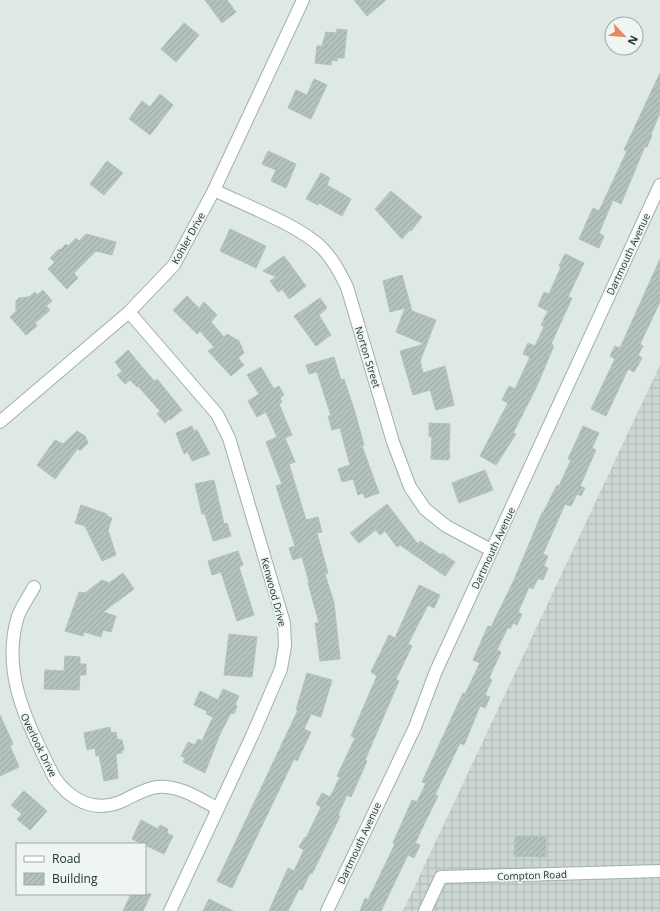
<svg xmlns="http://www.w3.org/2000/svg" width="660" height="911" font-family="'Open Sans',sans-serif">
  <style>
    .industrial { fill: url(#industrial-grid) }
    .building { fill: url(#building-hatch); stroke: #b1c1bb }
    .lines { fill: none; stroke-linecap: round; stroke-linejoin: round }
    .street-casing { stroke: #a2afab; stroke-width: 14 }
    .street { stroke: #fff; stroke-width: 12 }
    .labels { text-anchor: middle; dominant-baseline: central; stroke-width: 3.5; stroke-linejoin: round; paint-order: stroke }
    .street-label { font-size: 10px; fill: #213632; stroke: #eef5f2 }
  </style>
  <defs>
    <pattern id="industrial-grid" width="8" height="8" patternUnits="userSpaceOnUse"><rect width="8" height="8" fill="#ccd7d3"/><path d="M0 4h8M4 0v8" fill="none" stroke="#afb9b6"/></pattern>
    <pattern id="building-hatch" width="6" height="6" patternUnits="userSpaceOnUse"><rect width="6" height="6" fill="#b4c2bd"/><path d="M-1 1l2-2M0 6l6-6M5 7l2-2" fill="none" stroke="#9aa7a3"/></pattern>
  </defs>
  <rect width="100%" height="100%" fill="#dee8e4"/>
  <!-- industrial -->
  <path class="industrial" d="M660,365v546h-257z"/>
  <!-- building -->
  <g class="building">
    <path d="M205,0h22l9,12 -14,11z"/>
    <path d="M354,0h32l-19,16z"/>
    <path d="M184,23l15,12 -23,27 -15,-13z"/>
    <path d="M337,29l10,1 -3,28h-7v3l-5,-1 -1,5 -16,-2 2,-17h5l4,-14 10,1z"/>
    <path d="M660,73v40l-9,21 1,1 -5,12 -2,-1 -24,58 -8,-4 -14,33 5,3 -5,12 -20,-9 14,-31 6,3 28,-60 -3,-1z"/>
    <path d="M314,79l13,6 -16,34 -23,-11 8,-18 11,5z"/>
    <path d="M160,94l13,11 -23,30 -21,-16 13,-18 8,6z"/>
    <path d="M268,151l28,13 -10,24 -15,-7 5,-11 -14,-6z"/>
    <path d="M107,161l16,12 -19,22 -14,-11z"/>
    <path d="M321,173l9,5 -3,7 24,14 -9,17 -23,-13 -1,2 -12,-6z"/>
    <path d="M391,191l31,26 -11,14 -1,-1 -8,9 -27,-30z"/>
    <path d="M230,229l36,17 -10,22 -36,-17z"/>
    <path d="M86,234l30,8 -4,13 -16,-4 -22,22 4,5 -11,11 -19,-20 7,-7 -5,-4 9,-9 1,1 6,-6 2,2 8,-8 3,3z"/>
    <path d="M565,254l19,9 -16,34 4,1 -21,46 2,1v3l-17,40 -23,45 3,1 -20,31 -16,-9 28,-53 -6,-3 7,-14 6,3 15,-32 -7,-3 5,-11 7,3 9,-19 -3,-2 7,-14 -10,-5 6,-14 5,2 12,-27 -2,-1z"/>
    <path d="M284,256l22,30 -17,13 -7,-10 -4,3 -8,-11 6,-4 -13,-6z"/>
    <path d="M660,259v43l-20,42 3,2 -5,9 4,3 -8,14 -6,-3 -22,47 -15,-7 24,-50 -5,-3 5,-10 5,2z"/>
    <path d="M402,275l10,36 24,9 -16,41 3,12 22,-7 9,39 -18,5 -6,-20 -17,5 -13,-44 24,-7 -28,-12 9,-24 -15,4 -7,-31z"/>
    <path d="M43,290l9,11 -6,5 4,4 -15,13 2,3 -11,9 -16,-18 6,-6v-10l3,-3 10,-1 6,-5 2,3z"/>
    <path d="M187,296l12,12 5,-6 13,13 -6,7 13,15 3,-3 12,7 5,12 -6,5 6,7 -13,11 -23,-25 6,-4 -14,-16 -3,3 -24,-24z"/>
    <path d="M320,298l7,10 -8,7 12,20 -15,11 -22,-30z"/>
    <path d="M128,350l26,31 3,-2 25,31 -12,10 -1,-1 -4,4 -8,-9 3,-3 -22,-25 -1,1 -7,-7 -5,4 -8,-9 5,-4 -7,-9z"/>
    <path d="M334,357l7,23 3,-1 10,30 10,36 -2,1 17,47 -14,5 -2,-5 -5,2 -5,-16 -11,3 -4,-13 12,-4 -10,-37 -8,2 -4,-14h3l-14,-44 -8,2 -3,-9z"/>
    <path d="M261,367l13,22 5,-3 5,9 -4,3 2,4 -3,2 13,31 -7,3 10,24 -6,2 17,56 12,-3 4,15 -5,1 11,40 -3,1 9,29 6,56 -20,2 -5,-38h4l-11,-40 1,-1 -7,-25 -9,3 -4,-12 6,-2 -19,-60 6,-2 -16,-42 11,-5 -11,-25 -9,5 -9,-16 11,-7 -12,-19z"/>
    <path d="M429,423l21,1 -1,26 1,7 -2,3 -17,-1 1,-22 -3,-1z"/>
    <path d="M192,426l2,5 3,-1 13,24 -18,7 -4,-9 -4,2 -8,-21z"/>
    <path d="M583,426l16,7 -7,15 4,2 -16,36 5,2 -4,8 -4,-2 -6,12 -6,-2 -22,50 5,2 -4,10 4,2 -5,12 -5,-2 -5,11 -4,-2 -11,25 4,2 -5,11 -4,-2 -3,6 -2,-2 -11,23 4,2 -12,26 3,2 -7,15 5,2 -5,11 -5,-2 -16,39 -4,-2 -25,52 3,1 -23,47 5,2 -6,13 -6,-3 -3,6 -24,50h-21l5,-13 3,2 27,-56 -2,-1 19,-43 5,2 9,-19 -4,-1 41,-89 2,1 15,-31 -7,-3 15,-34 3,1 23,-47 28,-67h1l14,-28 2,1 12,-26 -3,-1z"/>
    <path d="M77,431l8,5 3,7 -8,8 -2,-3 -23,31 -18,-14 18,-25 8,4z"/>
    <path d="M485,470l8,20 -34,13 -7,-20z"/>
    <path d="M214,480l10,44 3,-1 4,13 -18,5 -8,-27h-3l-7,-30z"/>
    <path d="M387,504l31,40 2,-3 21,14 1,-2 13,9 -10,14 -45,-31 -3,2 -12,-16 -5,4 -4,-5 -17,13 -9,-10z"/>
    <path d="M81,505l26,9v2l5,2 -4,12 8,25 -14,6 -17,-35 -10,-3z"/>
    <path d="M238,551l5,14 -4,2 15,48 -17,6 -16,-49 -9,3 -4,-14z"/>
    <path d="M123,573l11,16 -31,23 13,4 -5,16 -8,-2 -2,7 -17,-5 -1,4 -18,-5 14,-39 6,1 17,-13 7,3z"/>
    <path d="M419,585l21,10 -6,13 -6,-3 -20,39 4,2 -16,33 3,2 -34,79 2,1 -16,36 -4,-2 -9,20 2,1 -28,58 -2,-1 -8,17 -3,-1 -11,22h-19l19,-43 6,3 10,-21 -5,-3 6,-10 1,1 15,-31 -5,-3 6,-11 8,4 10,-20 -3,-1 18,-38 -4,-2 26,-60 -6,-4 18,-37 6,3z"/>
    <path d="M229,634l28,3 -5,40 -28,-2z"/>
    <path d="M65,656l15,1v7h6v11h-6l-1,15 -35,-1 1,-19 19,1z"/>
    <path d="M307,673l25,7 -11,37 -10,-3 -7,15 7,3 -14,29 -3,-2 -62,129 -15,-7 81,-171h-2z"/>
    <path d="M223,689l16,7 -4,9 2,1 -3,8 -3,-1 -12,23 -14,37 -22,-11 2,-4 -4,-2 7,-14 7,3 3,-6 4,2 11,-24 -7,-3 1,-3 -13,-6 6,-14 18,9z"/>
    <path d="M0,715l13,29 -3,2 9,21 -19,9z"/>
    <path d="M110,727l1,6 5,-1 1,7 5,1 2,10 -3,1 1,2 -6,1 2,24 -14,3 -5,-26 -3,1 -1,-8 -8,2 -3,-17z"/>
    <path d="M24,791l23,20 -17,19 -13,-11 5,-5 -11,-9z"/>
    <path d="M141,820l17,9 2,-4 8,4 -1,4 6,3 -9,18 -32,-15z"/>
    <path d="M515,836l31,1v20l-32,-1z"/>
    <path d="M131,894h20l-8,17h-20z"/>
    <path d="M209,899l24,12h-30z"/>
  </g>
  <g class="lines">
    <defs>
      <g id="street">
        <path d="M214,190c30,15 85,35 108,58 11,11 18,25 25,39l46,155 17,45 15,22 21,17 45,24"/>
        <path d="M129,312l88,102 12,24 55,185 1,23 -4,23 -29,67 -82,175"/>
        <path d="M0,422l129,-110 45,-47 40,-75 89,-190"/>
        <path d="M34,587c-5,9 -12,19 -16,29 -18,59 11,109 36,161 15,22 39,36 66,25 12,-5 23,-13 37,-15 22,-2 41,11 60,21"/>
        <path d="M327,911l88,-184 21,-56 224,-486"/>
        <path d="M425,911l16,-34 219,-6"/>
      </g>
    </defs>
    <!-- street casing -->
    <use href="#street" class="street-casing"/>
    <!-- street -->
    <use href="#street" class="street"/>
  </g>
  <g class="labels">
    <!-- street labels -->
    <g class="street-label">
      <text transform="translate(188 238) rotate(-61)">Kohler Drive</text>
      <text transform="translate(628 254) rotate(-65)">Dartmouth Avenue</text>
      <text transform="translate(368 357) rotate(73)">Norton Street</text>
      <text transform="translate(493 548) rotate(-65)">Dartmouth Avenue</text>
      <text transform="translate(274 592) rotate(75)">Kenwood Drive</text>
      <text transform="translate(39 745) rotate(64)">Overlook Drive</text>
      <text transform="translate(359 843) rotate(-65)">Dartmouth Avenue</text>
      <text transform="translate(532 875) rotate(-2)">Compton Road</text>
    </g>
  </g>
  <!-- legend -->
  <rect x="16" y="843" width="130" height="52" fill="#eef5f2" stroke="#9ca9a5"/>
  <rect x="24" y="856" width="20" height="6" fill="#ffffff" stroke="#9ca9a5"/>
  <text x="52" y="863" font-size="12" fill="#213632">Road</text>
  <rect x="24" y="873" width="20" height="12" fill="url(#building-hatch)" stroke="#9ca9a5"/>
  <text x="52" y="883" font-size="12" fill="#213632">Building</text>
  <!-- north arrow -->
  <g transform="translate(624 36) rotate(116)"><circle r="19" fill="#eef5f2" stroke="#9ca9a5"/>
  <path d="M0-3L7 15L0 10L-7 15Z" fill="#e38b61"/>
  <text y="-6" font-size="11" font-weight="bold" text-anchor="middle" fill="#213632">N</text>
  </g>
</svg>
